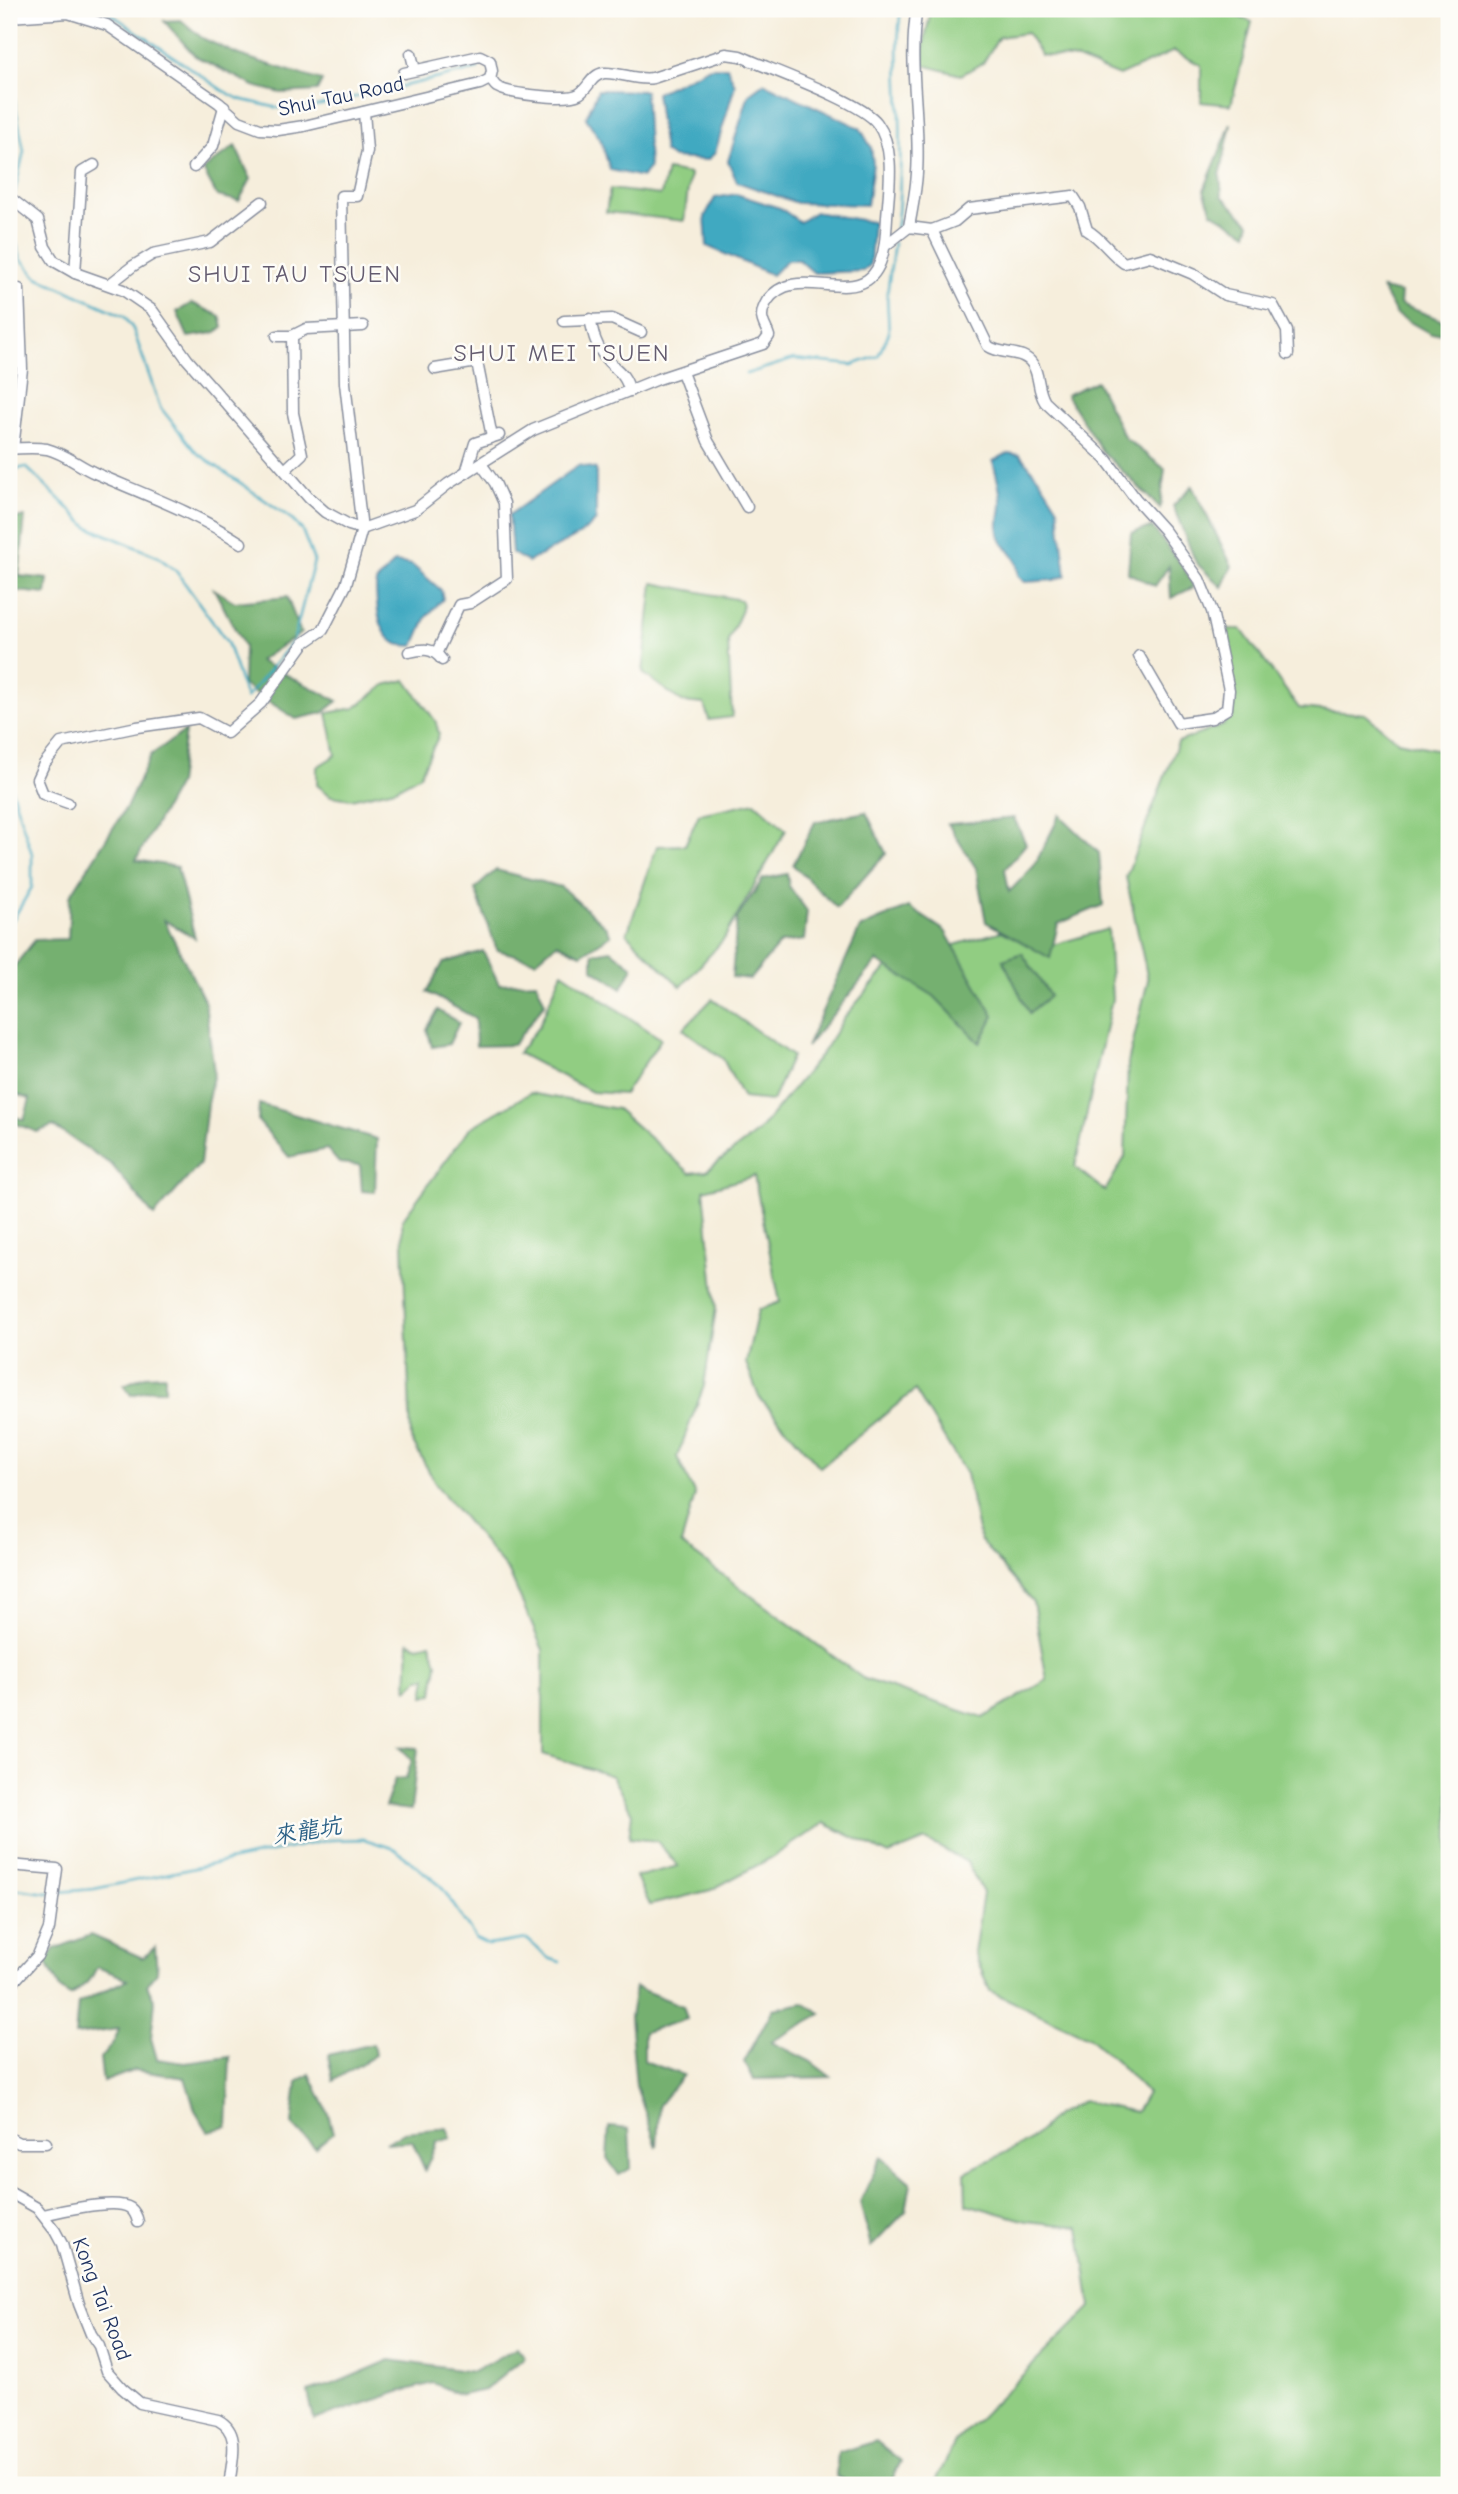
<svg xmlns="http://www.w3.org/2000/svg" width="1458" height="2494" font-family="'Comic Neue','LXGW WenKai TC',sans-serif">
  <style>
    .green { fill: #91cd82; stroke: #567e70; stroke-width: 2; fill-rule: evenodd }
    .forest { fill: #74b070; stroke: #487067; stroke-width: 2 }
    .water { fill: #41a9c1; stroke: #2e6c90; stroke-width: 2 }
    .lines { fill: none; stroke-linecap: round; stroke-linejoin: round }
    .stream { stroke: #41a9c1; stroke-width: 2.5 }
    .minor-casing { stroke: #888e9d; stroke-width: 13 }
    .minor { stroke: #fff; stroke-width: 10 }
    .labels { text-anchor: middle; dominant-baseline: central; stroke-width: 5; stroke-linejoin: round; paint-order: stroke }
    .street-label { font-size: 21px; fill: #1b2f5e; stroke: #fdfcf7 }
    .water-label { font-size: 23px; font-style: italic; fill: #2a6086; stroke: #fdfcf7 }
    .quarter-label { font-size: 24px; letter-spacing: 2px; fill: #645c70; stroke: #fdfcf7 }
  </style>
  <rect width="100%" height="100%" fill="#fdfcf7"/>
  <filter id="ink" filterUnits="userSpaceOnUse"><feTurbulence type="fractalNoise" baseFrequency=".0143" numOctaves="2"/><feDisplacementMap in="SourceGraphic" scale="14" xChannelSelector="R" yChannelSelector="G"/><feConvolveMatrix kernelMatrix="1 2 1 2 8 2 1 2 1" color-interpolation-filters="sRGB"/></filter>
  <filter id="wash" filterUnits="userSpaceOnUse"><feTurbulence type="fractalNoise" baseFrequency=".00686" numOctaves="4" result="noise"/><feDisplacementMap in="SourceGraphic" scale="28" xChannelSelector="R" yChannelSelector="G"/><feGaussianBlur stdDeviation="1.57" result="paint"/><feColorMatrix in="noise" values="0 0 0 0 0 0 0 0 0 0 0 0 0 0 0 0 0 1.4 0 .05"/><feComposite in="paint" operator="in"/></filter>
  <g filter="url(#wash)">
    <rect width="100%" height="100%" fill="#f6eedc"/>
    <!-- green -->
    <g class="green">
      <path d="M931,9h289l32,13 -21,83 -30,-3v-37l-27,-14 -55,25 -42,-17 -36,-4 -14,-22 -28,4 -16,26 -22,12 -38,-10 1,-21z"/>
      <path d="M667,170l23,4 -6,47 -78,-9 4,-23 51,6z"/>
      <path d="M653,583l88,17 1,10 -14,31 4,76 -23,3 -5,-16 -22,-2 -39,-29z"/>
      <path d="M1221,629h20l58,79 66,6 33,27 51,11v402l-5,20 5,5v1306h-515l21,-43 136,-135 -12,-80 -52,-6 -61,-17 -1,-32 64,-31 28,-27 26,-13 53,11 11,-19 -31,-32 -28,-24 -98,-46 -16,-38 9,-60 -16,-31 -41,-22 -37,15 -65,-32 -53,35 -60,32 -61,15 -14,-28 42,-11 -21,-25 -28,-3 3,-25 -20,-37 -69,-22v-104l-34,-78 -72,-86 -26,-47 -9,-219 68,-92 60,-35 87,16 73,64 16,-2 52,-39 62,-76 27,-42 43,-50 112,-33 40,17 66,-19 4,70 -37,168 30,24 20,-34 3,-94 20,-83 -22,-103 52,-135 46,-17 10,-38zM754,1176l26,126 -22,8 -12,53 13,34 61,70 95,-77 51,84 14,66 53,62 14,78 -64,38 -119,-39 -183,-135 14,-49 -18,-38 27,-71 12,-78 -12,-118z"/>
      <path d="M406,680l30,42 3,13 -19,40 -25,14 -44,10 -20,-3 -14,-11v-18l19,-12 -9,-42 28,-5 30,-23z"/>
      <path d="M755,802l31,28 -62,109 -43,48 -54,-53 30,-88 28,-1 14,-31z"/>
      <path d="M562,972l99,67 -37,55 -32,-2 -74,-39 21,-27z"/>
      <path d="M712,999l80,57 -20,45 -29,-3 -20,-39 -40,-30z"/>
      <path d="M409,1642l9,4 13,-3 6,20 -4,31 -9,2 3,-19 -7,1 -13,12z"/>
    </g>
    <!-- forest -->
    <g class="forest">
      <path d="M181,20l21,18 37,17 83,26 -5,10 -36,2 -27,-7 -59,-30 -31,-35z"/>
      <path d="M1231,124l-11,52 2,20 28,27 -3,10 -35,-21 -8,-22z"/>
      <path d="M235,146l16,33 -12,22 -22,-5 -14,-26z"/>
      <path d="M1382,289l19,4 -1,11 49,19v9l-18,2 -35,-20z"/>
      <path d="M192,303l28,13 3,11 -9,6 -26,4 -11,-25z"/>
      <path d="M1096,381l29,57 40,31 -5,39 -58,-57 -36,-56z"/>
      <path d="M1192,486l40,80 -10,21 -26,-24 -23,-57z"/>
      <path d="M25,517l-6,59 29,3 -2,15 -37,-4v-72z"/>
      <path d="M1152,527l32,41 10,19 -23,11 -2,-32 -14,20 -27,-13 3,-40z"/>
      <path d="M214,589l21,13 52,-5 14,36 -42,28 79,40 -15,12 -27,6 -53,-34 1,-39z"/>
      <path d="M185,731l-7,53 -42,76 41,7 18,71 -31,-18 41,82 9,70 -7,32 -7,60 -46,52 -42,-51 -59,-39 -16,6 -28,-11v-6l15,5 6,-21 -21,-7v-119l26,-33 33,-1 2,-43 57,-90 24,-51z"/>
      <path d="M866,812l20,41 -49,55 -44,-43 22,-43z"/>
      <path d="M1060,815l39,38 4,52 -45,19 -8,34 -64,-36 -10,-54 -28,-44 66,-6 12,26 -21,25 4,23 25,-26z"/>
      <path d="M496,870l65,17 44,39 6,9 -30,19 -24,-11 -21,18 -39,-11 -22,-61z"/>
      <path d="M787,874l2,12 18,25 -3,29 -24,3 -30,36 -18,-2 5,-59 26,-39z"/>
      <path d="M909,907l36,24 49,85 -14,27 -46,-47 -57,-35 -71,86 54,-119z"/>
      <path d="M611,950l22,17 -11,21 -29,-19v-16z"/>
      <path d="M483,951l16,33 37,-2 9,21 -32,42 -37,1 -1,-28 -48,-26 16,-29z"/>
      <path d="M1022,953l28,43 -21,17 -26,-53z"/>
      <path d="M438,1010l21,13 -10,21 -17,3 -5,-18z"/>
      <path d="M259,1104l118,35 -2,53 -13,-1 -2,-26 -21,-2 -12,-14 -38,8 -31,-36z"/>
      <path d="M165,1375v15h-14l-20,5 -7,-10 21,-9z"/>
      <path d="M400,1747l18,1 -7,62 -26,-3 10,-28 11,-1 6,-18z"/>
      <path d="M91,1935l52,23 12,-11 2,25 -10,13 8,16 -4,37 6,21 28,4 45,-6 -3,70 -19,4 -13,-21 -10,-32 -50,-8 -32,12 -3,-23 15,-19 4,-11 -44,6 3,-31 50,-25 -31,-12 -7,13 -20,16 -10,-7 -14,-28 8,-12z"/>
      <path d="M635,1987l48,19 4,13 -43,13v29l39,14 -24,30 -2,42 -21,-61 -6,-69z"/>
      <path d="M804,2003l17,11 -50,28 39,19 21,16 -77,2 -10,-17 29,-53z"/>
      <path d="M373,2044l2,11 -42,26 -5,-26z"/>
      <path d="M310,2074l18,39 5,20 -18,15 -23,-24 5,-42z"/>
      <path d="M609,2127l20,2 2,39 -12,7 -12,-17z"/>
      <path d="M447,2128l4,10 -14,4 -12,28 -13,-29 -26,2 18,-11z"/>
      <path d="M881,2157l30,26 -5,28 -35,36 -11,-45z"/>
      <path d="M517,2347l8,10 -40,33 -24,5 -28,-12 -34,9 -85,28 -6,-28 28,-9 54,-23 83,12z"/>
      <path d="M876,2441l25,20 -9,19c-23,8 -34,7 -56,-4l2,-23z"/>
    </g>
    <!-- water -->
    <g class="water">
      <path d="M710,67h17l8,18 -20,68 -8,7 -34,-2 -9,-6 -8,-59z"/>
      <path d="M764,83l96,45 11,19 2,17 -6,41 -70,-2 -60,-21 -9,-21 21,-67z"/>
      <path d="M598,90l47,1 4,77 -7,9 -32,-7 -9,-29 -15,-23z"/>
      <path d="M736,194l44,14 20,14 15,-10 58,10 -3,43 -7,6 -49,2 -15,-13h-12l-15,15 -65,-29 -2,-30 10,-18z"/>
      <path d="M1008,453l12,2 19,23 19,30 8,67 -12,5 -29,2 -7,-6c0,-29 -16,-23 -19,-43 -2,-11 3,-22 2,-33 -1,-13 -5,-26 -8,-39z"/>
      <path d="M579,465l17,4v52l-17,14 -51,27 -16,-9 -3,-38z"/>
      <path d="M395,562l17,3 29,25 2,9 -16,17 -13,30c-4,-1 -12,0 -17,-2 -20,-10 -21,-43 -21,-62z"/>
    </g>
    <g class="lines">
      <!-- stream -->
      <g class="stream">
        <path d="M104,9l118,81 17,9 39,9 34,-1 166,-38"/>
        <path d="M9,73l15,78 -10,44"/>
        <path d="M9,100l5,8"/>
        <path d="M9,212l3,-10"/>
        <path d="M9,222l12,37 16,18 87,39 9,13 27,78 36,45 93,65 13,13 12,31 -21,81 -47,56"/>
        <path d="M896,233c5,-40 5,-80 4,-120 -1,-35 -4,-70 1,-104"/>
        <path d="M746,374l48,-15 58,6 26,-9 11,-23 -2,-38 7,-52"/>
        <path d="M9,471l17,-4 62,60 69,29 19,15 51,71 19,56"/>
        <path d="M9,782l23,72v33l-23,39"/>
        <path d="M9,1888l38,5 47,-4 235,-49 35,-1 31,10 46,37 35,53 12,6 39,-6 21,19 12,4"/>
      </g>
    </g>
  </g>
  <g filter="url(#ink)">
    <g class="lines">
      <defs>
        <g id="minor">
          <path d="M9,17l59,-4 39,12 112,78 20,18 21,8 18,1 26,-4 176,-42 10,-5"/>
          <path d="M411,54l4,16"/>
          <path d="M404,73l76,-17 10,5 2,10 -2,8"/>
          <path d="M194,167l19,-21 11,-39"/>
          <path d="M9,197l29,23 7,27 9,14 21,12 48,17 29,20 35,49 122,139 16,14 24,13 13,4 53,-19 33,-26 85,-54 125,-51 105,-35 6,-8c-2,-7 -7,-13 -7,-20 0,-5 2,-10 5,-15 25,-35 72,-3 100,-21 18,-12 19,-43 20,-63 2,-29 9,-68 -10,-94 -15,-21 -108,-54 -137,-67l-14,-2 -73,24c-17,3 -33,-6 -49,-5 -13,2 -15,15 -25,21 -12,7 -70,0 -82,-7 -3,-2 -4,-5 -7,-8"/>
          <path d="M909,227c3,-18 7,-36 8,-54 4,-54 -10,-111 0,-164"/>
          <path d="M932,230l56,116c14,10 36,3 45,19 7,11 4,25 12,37l61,57 29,39 29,32 35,49 13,32 17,79 -2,19 -15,9 -34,5 -39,-67"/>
          <path d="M886,245l23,-18 23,3 23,-9 14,-12 104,-13 7,11 7,23c15,9 23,23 37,33l26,-7 43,18 32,21 48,10 14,26 1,23"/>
          <path d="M75,273l7,-101 12,-7"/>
          <path d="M110,284l23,-18 20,-12 57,-12 52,-40"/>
          <path d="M590,319c3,13 5,25 14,37 12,16 19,13 26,35"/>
          <path d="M564,321l48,-2 29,13"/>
          <path d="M277,336h15l14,-7 57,-3"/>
          <path d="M435,369l42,-7 15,75"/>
          <path d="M682,372l26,69 39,66"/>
          <path d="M9,449c12,-1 26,-2 38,0 17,4 32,17 48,24 53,23 97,38 146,70"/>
          <path d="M13,449l9,-80 -3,-80"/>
          <path d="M285,470l17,-16 -9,-41 -1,-77"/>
          <path d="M466,473l9,-30 24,-8"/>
          <path d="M409,652c14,-3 24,-5 33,8"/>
          <path d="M437,652l22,-47 11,-2 37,-24 -3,-76 -9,-20 -14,-19"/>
          <path d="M68,803l-25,-9 -6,-15 7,-15 17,-21 76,-16 62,-9 28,15 34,-30 43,-60 19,-13 23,-45 16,-56 -17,-146 -4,-187h16l10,-45 -3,-39"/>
          <path d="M9,1865l48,4 -8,60 -11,26 -29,32"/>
          <path d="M9,2138l10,5h27"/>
          <path d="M9,2192l28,16 18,23 7,13 17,60 12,30 8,12 8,25 15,17 18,15 78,17c23,12 14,38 12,60l2,5"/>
          <path d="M43,2215c17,-4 73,-17 87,-7 4,3 7,9 8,14"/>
        </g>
      </defs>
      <!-- minor casing -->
      <use href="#minor" class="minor-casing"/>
      <!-- minor -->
      <use href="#minor" class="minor"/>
    </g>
  </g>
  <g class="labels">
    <!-- street labels -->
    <g class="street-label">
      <text transform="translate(341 96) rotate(-12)">Shui Tau Road</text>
      <text transform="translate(102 2299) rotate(69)">Kong Tai Road</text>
    </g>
    <!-- water labels -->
    <g class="water-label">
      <text transform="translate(307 1831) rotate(-9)">來龍坑</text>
    </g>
    <!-- quarter labels -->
    <g class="quarter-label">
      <text x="295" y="274">SHUI TAU TSUEN</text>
      <text x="562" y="353">SHUI MEI TSUEN</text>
    </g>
  </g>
  <!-- margin -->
  <rect width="1458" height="2494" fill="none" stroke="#fdfcf7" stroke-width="35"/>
</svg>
